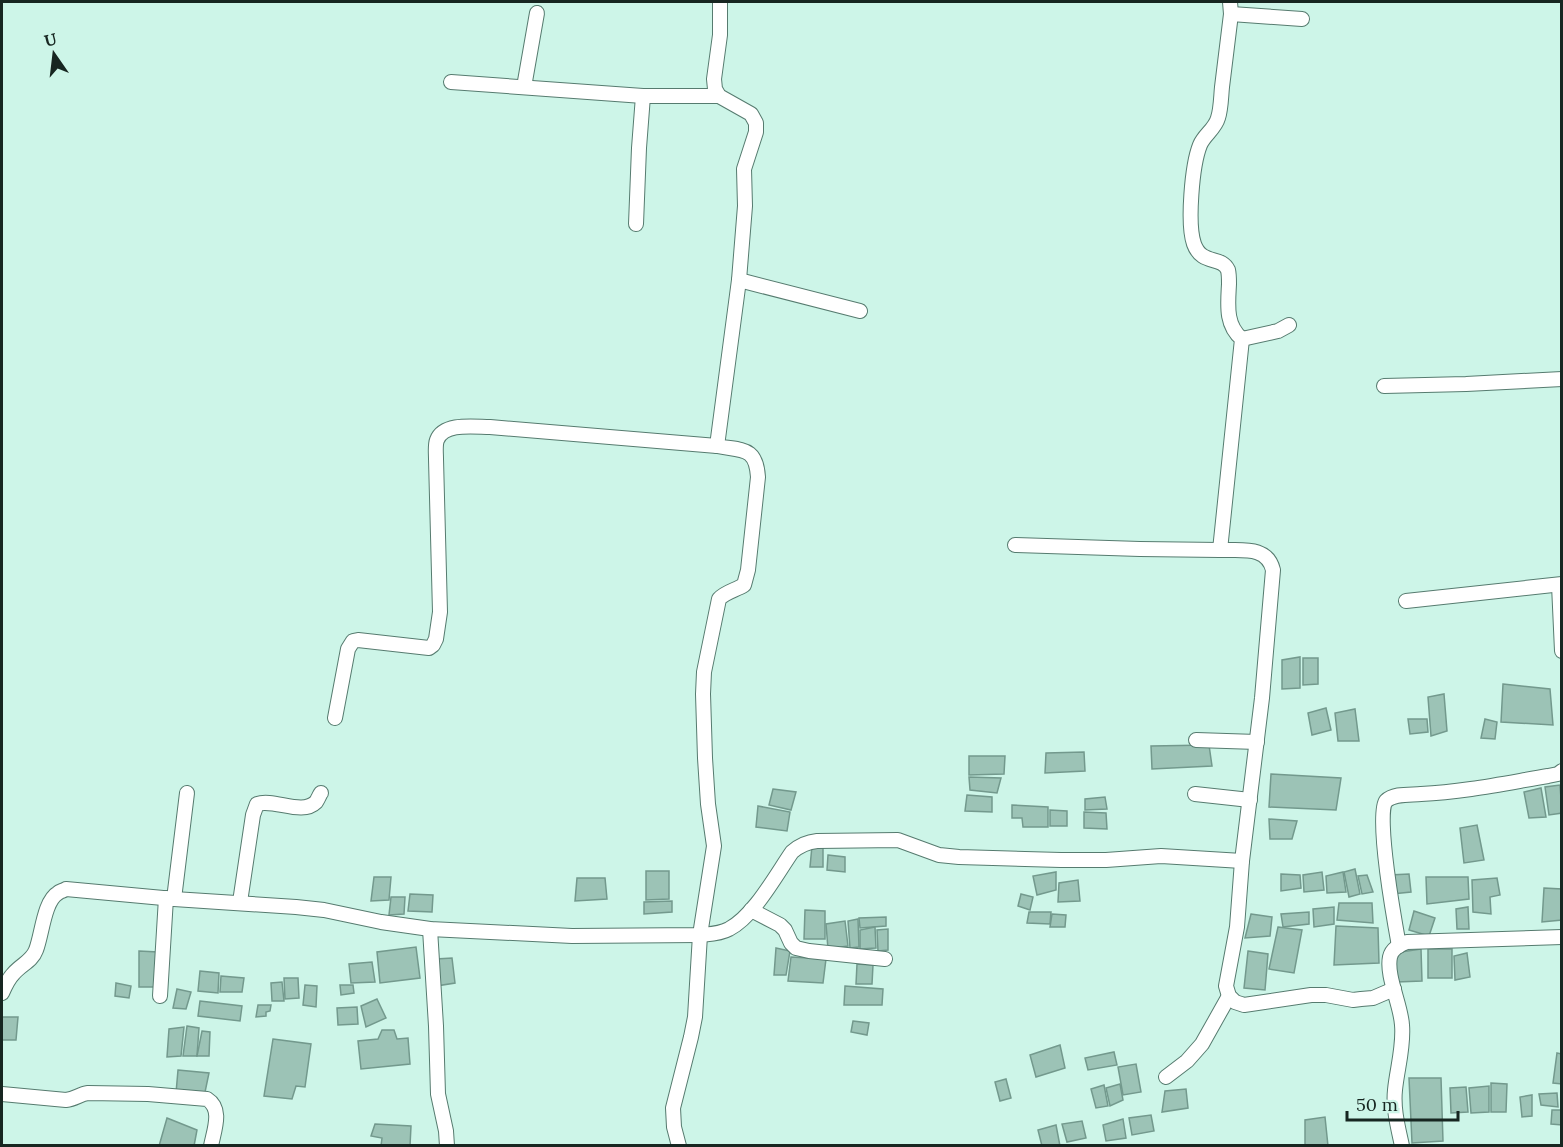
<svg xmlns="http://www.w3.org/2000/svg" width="1563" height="1147" font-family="Lora,serif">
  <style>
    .building { fill: #9cc3b6; stroke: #73998d; stroke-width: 1.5 }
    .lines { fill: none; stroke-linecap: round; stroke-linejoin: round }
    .minor-casing { stroke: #567b6f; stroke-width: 16 }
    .minor { stroke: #fff; stroke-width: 14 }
  </style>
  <rect width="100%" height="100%" fill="#cdf5e8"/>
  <!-- building -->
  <g class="building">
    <path d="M1300,657v31l-18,1v-29z"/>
    <path d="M1303,658h15v26l-15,1z"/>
    <path d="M1503,684l47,5 3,36 -52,-3z"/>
    <path d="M1444,694l3,37 -16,5 -3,-39z"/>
    <path d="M1326,708l5,22 -19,5 -4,-22z"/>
    <path d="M1355,709l4,32h-21l-3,-28z"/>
    <path d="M1408,719h19l1,13 -18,2z"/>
    <path d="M1485,719l12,3 -2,17 -14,-1z"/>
    <path d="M1209,745l3,21 -60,3 -1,-23z"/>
    <path d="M1084,752l1,19 -40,2 1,-20z"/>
    <path d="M969,756h36l-1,18 -35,1z"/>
    <path d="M1271,774l70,4 -5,32 -67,-3z"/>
    <path d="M969,777l32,1 -4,15 -27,-3z"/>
    <path d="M1560,785l2,28 -13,2 -4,-28z"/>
    <path d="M1541,788l5,29 -17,1 -5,-26z"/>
    <path d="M773,789l23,3 -5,18 -22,-5z"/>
    <path d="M967,795l25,2v15l-27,-1z"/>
    <path d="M1105,797l2,12 -22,1v-11z"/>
    <path d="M1012,805l36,2v20h-25l-1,-9h-10z"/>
    <path d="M758,806l32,6 -3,19 -31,-4z"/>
    <path d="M1050,810l17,1v15h-17z"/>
    <path d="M1084,812l22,1 1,16 -23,-1z"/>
    <path d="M1269,819l28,2 -5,18h-22z"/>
    <path d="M1477,825l7,35 -20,3 -4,-35z"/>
    <path d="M812,846l11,2v19h-13z"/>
    <path d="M828,855l17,2v15l-18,-2z"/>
    <path d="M1355,869l5,25 -11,3 -5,-25z"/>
    <path d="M646,871h23v28l-23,1z"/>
    <path d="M1056,872v18l-19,5 -4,-19z"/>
    <path d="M1322,872l2,18 -20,2 -1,-17z"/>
    <path d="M1343,872l3,20 -19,1 -1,-17z"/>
    <path d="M1281,874l19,1 1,13 -20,3z"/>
    <path d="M1409,874l2,18 -19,2 -3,-19z"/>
    <path d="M1367,875l6,17 -11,2 -4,-18z"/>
    <path d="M374,877h17l-2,23 -18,1z"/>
    <path d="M1426,877h42l1,22 -42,5z"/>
    <path d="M577,878h28l2,21 -32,2z"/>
    <path d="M1497,878l3,17 -10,2 1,17 -18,-2 -1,-32z"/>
    <path d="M1078,880l2,21 -22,1 1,-19z"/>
    <path d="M1544,888l18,1v31l-20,2z"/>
    <path d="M410,894l23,1 -1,17 -24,-1z"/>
    <path d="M1021,894l12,3 -3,13 -12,-4z"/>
    <path d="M391,897h14l-1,17 -15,1z"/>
    <path d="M672,901v11l-28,2v-12z"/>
    <path d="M1339,903h33l1,20 -36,-3z"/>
    <path d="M1334,907v17l-20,3 -1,-18z"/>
    <path d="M1468,907l1,22h-12l-1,-20z"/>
    <path d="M805,910l20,1v28h-21z"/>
    <path d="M1414,911l21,7 -6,18 -20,-6z"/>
    <path d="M1029,912h22l-1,12 -23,-1z"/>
    <path d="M1309,912v12l-26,3 -2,-13z"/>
    <path d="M1052,914l14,1 -1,12h-15z"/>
    <path d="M1251,914l21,3 -2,19 -25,2z"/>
    <path d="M886,917v9l-26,2 -1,-10z"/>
    <path d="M858,919l1,28 -9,1 -2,-27z"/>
    <path d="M845,921l3,25 -20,3 -2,-25z"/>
    <path d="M1336,926l42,2 1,35 -45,2z"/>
    <path d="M875,927l1,21 -16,1v-19z"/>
    <path d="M1278,927l24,3 -8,43 -25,-4z"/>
    <path d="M888,929v21l-10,1 -1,-21z"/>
    <path d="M416,947l4,31 -40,5 -3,-31z"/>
    <path d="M776,948l14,3 -4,24h-12z"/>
    <path d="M1421,949l1,32 -25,1 -3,-29z"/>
    <rect x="1428" y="949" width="24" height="29"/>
    <path d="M139,951l19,1 1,35h-20z"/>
    <path d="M1248,951l20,3 -3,36 -21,-2z"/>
    <path d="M1467,953l3,24 -15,3 -1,-24z"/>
    <path d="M791,957l35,2 -3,24 -35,-2z"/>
    <path d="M452,958l3,25 -19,3v-27z"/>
    <path d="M372,962l3,20 -24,1 -2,-19z"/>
    <path d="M857,964l16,1 -1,19h-16z"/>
    <path d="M200,971l19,2 -1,20 -20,-2z"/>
    <path d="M221,976l23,2 -2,14h-22z"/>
    <path d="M284,978h14l1,20 -14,1z"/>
    <path d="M282,982l2,19h-12l-1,-18z"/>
    <path d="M116,983l15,3 -2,12 -14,-2z"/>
    <path d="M305,985l12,1 -1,21 -13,-2z"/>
    <path d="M340,985h13l1,8 -13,2z"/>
    <path d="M845,986l38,3 -1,16h-38z"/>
    <path d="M177,989l14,3 -5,17 -13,-1z"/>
    <path d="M377,999l9,19 -20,9 -5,-21z"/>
    <path d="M200,1001l42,5 -2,15 -42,-5z"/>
    <path d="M258,1005h13l-1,6 -4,1v4l-10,1z"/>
    <path d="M357,1007l1,17 -20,1 -1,-17z"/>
    <path d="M2,1017h16l-2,23h-14z"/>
    <path d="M853,1021l16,2 -2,12 -16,-3z"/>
    <path d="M187,1026l12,2 -2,28h-14z"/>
    <path d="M184,1027l-3,29 -14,1 2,-28z"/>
    <path d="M382,1030h12l3,9 11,-1 2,26 -49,5 -3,-28 20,-2z"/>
    <path d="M202,1031l8,1 -1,24h-12z"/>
    <path d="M273,1039l38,5 -6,43 -9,-1 -4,13 -28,-3z"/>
    <path d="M1060,1045l5,23 -29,9 -6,-22z"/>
    <path d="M1114,1052l3,13 -29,5 -3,-12z"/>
    <path d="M1557,1053l5,1v30l-9,-1z"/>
    <path d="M1136,1064l5,28 -18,3 -5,-28z"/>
    <path d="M178,1070l31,3 -5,24 -28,-4z"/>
    <path d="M1409,1078h32l2,63 -31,2z"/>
    <path d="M1006,1079l5,19 -11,3 -5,-19z"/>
    <path d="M1491,1083l16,1 -1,28h-15z"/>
    <path d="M1120,1084l3,16 -13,6 -4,-18z"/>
    <path d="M1104,1085l4,21 -12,2 -5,-19z"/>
    <path d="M1489,1086v26l-18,1 -2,-25z"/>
    <path d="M1466,1087l2,25 -17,1 -1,-25z"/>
    <path d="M1186,1089l2,19 -26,4 3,-21z"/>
    <path d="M1557,1093l1,14 -17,-2 -2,-11z"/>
    <path d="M1532,1095v21l-10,1 -2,-20z"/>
    <path d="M1552,1110h10v15l-11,-1z"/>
    <path d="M1151,1115l3,16 -22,4 -3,-17z"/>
    <path d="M1325,1117l3,29h-23v-26z"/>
    <path d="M167,1118l30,12 -3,16h-35z"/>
    <path d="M1123,1119l3,19 -20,3 -3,-16z"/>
    <path d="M1082,1121l4,17 -19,4 -5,-18z"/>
    <path d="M375,1124l36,2 -1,20h-29l1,-8 -11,-2z"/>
    <path d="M1056,1125l4,21h-18l-4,-16z"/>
  </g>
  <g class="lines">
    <defs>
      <g id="minor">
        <path d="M1230,2l1,12c-3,24 -6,48 -9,73 -1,10 -1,22 -4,31 -3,11 -14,17 -18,27 -8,20 -13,79 -6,99 8,22 27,11 34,26 1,4 1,10 1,14 -1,20 -4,41 13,55l-22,211c21,1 47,-5 53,20l-11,128 -20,163 -5,66 -11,59 3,10 6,6 9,3 67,-10h15l27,5 8,-1 12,-1 21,-9"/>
        <path d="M1231,14l71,5"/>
        <path d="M451,82l192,14h76"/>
        <path d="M524,87l13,-74"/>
        <path d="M636,224l3,-76 4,-52"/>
        <path d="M739,280l121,31"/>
        <path d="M1242,339l36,-8 11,-6"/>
        <path d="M1384,386l82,-2 96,-5"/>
        <path d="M717,446l22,-166 6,-74 -1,-37 12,-37v-9l-5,-9 -32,-18 -4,-7 -1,-10 6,-44v-33"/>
        <path d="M1015,545l125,4 80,1"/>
        <path d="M1559,585l3,66"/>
        <path d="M1406,601l156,-17"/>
        <path d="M335,718l13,-69 5,-8 5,-1 71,8 4,-3 3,-6 4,-27 -4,-153c0,-6 -1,-14 1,-19 7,-18 38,-13 53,-13l227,19c25,5 39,0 41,31l-10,93 -4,15c-8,5 -19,7 -25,14l-15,73 -1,22 2,64 3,46 6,42 -14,89 -5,82 -4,20 -18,71 1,19 5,19"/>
        <path d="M1196,740l61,2"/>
        <path d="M1195,794l55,6"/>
        <path d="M174,899l13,-106"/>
        <path d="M240,902l13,-87 4,-11c17,-6 45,12 59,-2 1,-1 4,-8 5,-9"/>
        <path d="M751,910l29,15 5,5 6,13 5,5 13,3 76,8"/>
        <path d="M430,929l6,97 2,68 8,37 1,15"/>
        <path d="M1399,946c-4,-22 -24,-132 -13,-145 8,-8 25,-6 35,-7 43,-2 85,-11 127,-18l10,-2 4,-3"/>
        <path d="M2,993c3,-7 6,-14 12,-20 8,-9 18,-12 22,-23 6,-15 8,-49 22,-57 2,-2 5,-2 8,-4l108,10 122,8 28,3 57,12 49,7 142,7 128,-1c10,-1 20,-1 29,-6 25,-13 47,-54 63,-77 8,-7 15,-10 25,-11l81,-1 41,15 20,2 102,3h45l55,-4 81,5"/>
        <path d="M160,996l6,-98"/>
        <path d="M1166,1077l21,-16 15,-17 27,-48"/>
        <path d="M2,1094l64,6c9,-1 14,-6 22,-7l60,1 59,5c16,10 7,31 4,47"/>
        <path d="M1402,1146c-4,-19 -9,-37 -7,-56 2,-21 9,-43 7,-65 -1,-20 -16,-49 -12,-68 2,-9 10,-12 17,-15l155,-5"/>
      </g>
    </defs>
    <!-- minor casing -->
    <use href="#minor" class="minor-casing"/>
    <!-- minor -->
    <use href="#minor" class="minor"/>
  </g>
  <!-- border -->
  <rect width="1563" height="1147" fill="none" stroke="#172621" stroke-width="6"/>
  <!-- north arrow -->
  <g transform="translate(54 54) rotate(346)" stroke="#cdf5e8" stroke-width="4.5" paint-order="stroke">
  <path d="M0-4.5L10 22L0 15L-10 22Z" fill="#172621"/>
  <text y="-9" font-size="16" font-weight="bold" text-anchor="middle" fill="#172621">U</text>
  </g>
  <!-- scale -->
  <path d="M1347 1111v9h111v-9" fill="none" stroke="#172621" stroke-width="3"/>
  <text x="1356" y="1111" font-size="18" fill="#172621" stroke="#cdf5e8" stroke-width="4.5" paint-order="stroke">50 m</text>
</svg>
